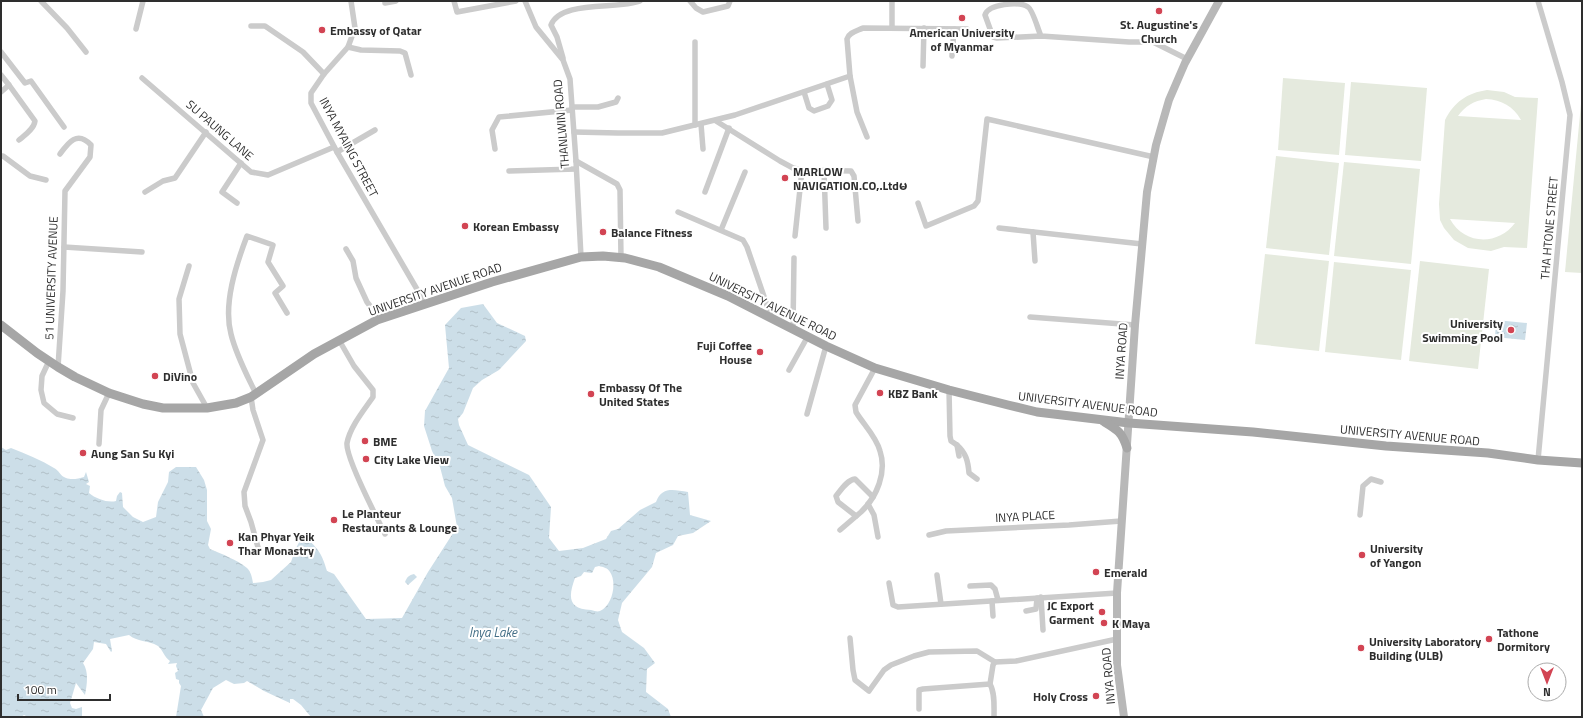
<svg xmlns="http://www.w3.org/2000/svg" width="1583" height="718" font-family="'Titillium Web','Noto Sans Myanmar',sans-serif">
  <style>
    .green { fill: #e5eade; fill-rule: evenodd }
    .water { fill: url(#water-ripples); fill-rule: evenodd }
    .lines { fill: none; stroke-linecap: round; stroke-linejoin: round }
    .minor { stroke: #cbcbcb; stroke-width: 5.5 }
    .secondary { stroke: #b8b8b8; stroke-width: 8 }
    .primary { stroke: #a6a6a6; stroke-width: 9 }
    .poi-dot { fill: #d24453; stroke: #fff; stroke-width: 1.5 }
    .labels { text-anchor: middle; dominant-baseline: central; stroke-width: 4; stroke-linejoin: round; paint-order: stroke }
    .poi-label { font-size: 12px; font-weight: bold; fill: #2e2e2e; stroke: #fff; text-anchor: start }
    .street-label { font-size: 12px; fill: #2e2e2e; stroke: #fff }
    .water-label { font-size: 13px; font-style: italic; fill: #457088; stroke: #fff }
  </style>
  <defs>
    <pattern id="water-ripples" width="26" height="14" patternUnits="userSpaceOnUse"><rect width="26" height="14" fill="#ccdee8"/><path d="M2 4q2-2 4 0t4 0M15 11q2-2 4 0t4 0" fill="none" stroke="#b0bfc7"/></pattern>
  </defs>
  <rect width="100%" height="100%" fill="#fff"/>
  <!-- green -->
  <g class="green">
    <path d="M1283,78l62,5 -6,72 -61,-5z"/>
    <path d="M1351,82l76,6 -6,73 -76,-6z"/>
    <path d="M1487,90l17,2 11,5 23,1 -11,150 -23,-1 -13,4 -23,-3 -14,-8 -10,-12 -4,-8 -1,-16 6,-84c9,-18 22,-27 42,-30zM1486,99c16,1 27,7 35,21l-63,-4c7,-10 16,-15 28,-17zM1450,219h1l64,4c-17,23 -51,22 -65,-4z"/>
    <path d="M1581,104h1v169l-17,-1z"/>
    <path d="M1276,156l63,7 -10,92 -63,-7z"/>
    <path d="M1344,162l76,7 -9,95 -77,-8z"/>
    <path d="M1265,254l64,7 -10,90 -64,-7z"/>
    <path d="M1420,261l69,8 -11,100 -69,-8z"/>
    <path d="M1334,262l77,8 -10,90 -76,-8z"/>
  </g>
  <!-- water -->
  <g class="water">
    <path d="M483,304l14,19 28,13 1,5 -27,29 -17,10 -9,8 -10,25 -5,6 1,6 9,20 61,30 22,32 -2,31 10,13 24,-3 23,-9 5,-8 7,-2 22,-19 16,-8c6,-16 18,-12 32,-10l2,23 21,6 -18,12 -15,3 -5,9 -17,8 -4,14 -30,36 -4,17 4,12 22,16 11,15 -8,6 -1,23 22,17 3,8h-360l-10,-12 -8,-6h-3v4l-26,-12 -17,-10 -3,2 -10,1 -8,-4 -13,8 -12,22 3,7h-28l5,-31 -2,-3v-3l-3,-1 -1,-6 3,-2 -2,-5 1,-3 -9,1 2,-3c-6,-4 -7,-11 -12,-15 -10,-6 -21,-4 -29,-11l-19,4 2,12 -1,1 -5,-8 -12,-2 -1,7 -10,14c6,9 4,21 2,32l-9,-12 -6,20 2,5 4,1 6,-2v10h-54l-4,-2 -3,2h-20v-270l5,3 5,-2c15,6 30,12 43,20 5,2 6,8 12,10 5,2 12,1 18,-1l2,-5 3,10 -3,2 4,2 -1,7c7,6 19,10 27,8l1,-5 3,-4 2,1 1,14 10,10 10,5 13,-5 2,-15 10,-20 1,-10 7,-5h20l8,13 3,10v31l4,8 -3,16 2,4c12,5 27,11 37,19 4,4 5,9 6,15l10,-1 8,-2 20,-18 5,-14 7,-13c14,12 19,18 24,36l7,3 32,45 36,-1 26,-46 29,-45 -5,-29 -7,-12 -5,-19 -8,-16 -8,-25 1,-15 24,-43 -4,-43 16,-17zM599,566c4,1 9,2 11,6 7,10 3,33 -10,39 -3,1 -5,0 -9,-1 -23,-1 -23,-13 -16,-32l6,-2 3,-4 8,1 3,-6z"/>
    <path d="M1496,320l31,3 -2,17 -30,-3z"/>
    <path d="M414,574l3,3 -9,8 -3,-3c2,-5 4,-7 9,-8z"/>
  </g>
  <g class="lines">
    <!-- minor -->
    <g class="minor">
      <path d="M41,1l26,27 19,24"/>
      <path d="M351,1l4,27 -7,19 -24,27 -13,19v10l26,49 88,151"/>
      <path d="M385,1v2l11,-2"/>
      <path d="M454,1l3,11 59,-11"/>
      <path d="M525,1l11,26 27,33 7,19 6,82 5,96"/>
      <path d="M690,1l6,7 7,4 25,-6 2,-5"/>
      <path d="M892,1v27"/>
      <path d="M1538,1l24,81 8,33 -32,345"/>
      <path d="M251,26h14l38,26 21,22"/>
      <path d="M136,29l7,-28"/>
      <path d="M1041,36c-3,-6 -8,-26 -13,-29 -9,-6 -40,-3 -43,8l8,22 4,1 44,-2 88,6h24l34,17"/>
      <path d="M695,42v83"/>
      <path d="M348,47l13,3 39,1 5,2 6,22"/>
      <path d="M1,52l24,31 6,-2 33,46"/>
      <path d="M952,56l2,-27"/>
      <path d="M563,58l-6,-21 -6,-12c10,-25 66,-15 89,-24"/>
      <path d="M923,66l1,-38"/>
      <path d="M1,75l8,10 -8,7"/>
      <path d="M142,78l109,94 17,3 66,-28"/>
      <path d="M9,85l26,36c-1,8 -10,14 -16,19"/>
      <path d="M804,92l5,16 5,3 14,-5 4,-6 -5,-16"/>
      <path d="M572,107h26l18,-5 2,-4"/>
      <path d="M716,121l64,40 13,7 9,2 49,1 3,5 4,45"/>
      <path d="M701,124l2,25"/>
      <path d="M574,132l44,1h44l73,-18 115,-39"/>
      <path d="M867,137l-10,-25 -7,-36 -3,-37c2,-7 10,-8 16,-11l104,1"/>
      <path d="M495,149l-3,-19 7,-13 73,-7"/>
      <path d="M337,152l38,-22"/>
      <path d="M1,156h2l27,20 16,4"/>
      <path d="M576,161l41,23 3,6 1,68"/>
      <path d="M509,171l67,-2"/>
      <path d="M824,171l2,57"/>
      <path d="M145,192l18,-11 12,-3 31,-46"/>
      <path d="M705,192l24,-64"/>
      <path d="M237,203l-15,-11 19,-29"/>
      <path d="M918,203l8,23 48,-20 4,-5 9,-82 167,38"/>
      <path d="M678,212l65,28 4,7 24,70"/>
      <path d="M999,228l143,16"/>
      <path d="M721,230l24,-58"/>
      <path d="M1033,232l2,29"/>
      <path d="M795,236l7,-66"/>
      <path d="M64,247l78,5"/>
      <path d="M346,249l7,12 3,17 11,24 13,17"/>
      <path d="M189,266l-10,33 1,35 13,49 14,25"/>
      <path d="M1030,317l105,8"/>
      <path d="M793,328l1,-70"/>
      <path d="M339,340l15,26 19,24v7c-9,13 -23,30 -26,46 -2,14 30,75 38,91"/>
      <path d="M49,361l-7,15 -1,14 3,13 13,11 16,4"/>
      <path d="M58,367l5,-76 2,-100 25,-34 1,-12c-14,-15 -23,-2 -31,9"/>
      <path d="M789,370l19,-34"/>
      <path d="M949,390l1,46 1,5 6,4 2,11"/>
      <path d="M256,394c-9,-19 -20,-39 -25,-60 -8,-30 5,-69 16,-98l26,9 -5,17 15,24 -8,7 12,20"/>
      <path d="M251,397l2,13 10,30 -19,52 1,14 6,16 8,29"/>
      <path d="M807,414l19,-68"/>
      <path d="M99,444l2,-34 8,-17"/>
      <path d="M957,445c9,8 11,16 12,28l8,6"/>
      <path d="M868,504l6,11 4,22"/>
      <path d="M1360,515l3,-29 8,-7 10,3"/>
      <path d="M856,516l-18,-14 -2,-6c5,-6 11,-16 19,-17l18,18"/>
      <path d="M840,530c7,-6 14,-12 21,-18 16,-15 26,-40 19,-61 -4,-15 -17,-27 -24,-39l-1,-7 20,-37"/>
      <path d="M929,535l17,-4 123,-6 52,-4"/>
      <path d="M937,575l4,29"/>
      <path d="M889,583l4,22 5,2 219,-14"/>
      <path d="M970,586l21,-1 4,4 3,11"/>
      <path d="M1041,597l2,33"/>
      <path d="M992,601l1,15"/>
      <path d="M1026,611l10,-2 1,-11"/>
      <path d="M850,638l3,32 2,10 14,11 15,-21 7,-5 23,-9 15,-4 48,-1 18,11"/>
      <path d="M990,684c5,9 4,22 4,33"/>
      <path d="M919,709v-19l4,-1 67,-5 3,-19 2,-3 21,-1 101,-22"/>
    </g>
    <!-- secondary -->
    <path class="secondary" d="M1124,717l-7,-52v-72l18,-268 12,-133 9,-47 13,-45 16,-37 34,-62"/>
    <!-- primary -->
    <g class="primary">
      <path d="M1,325l36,28 21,14 17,10 34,16 34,11 20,4h44l29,-5 15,-6 63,-43 63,-34 115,-38 89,-25 22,-1 22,2 34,9 69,29 98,50 49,22 74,22 59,15 29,7 92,11 124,9 133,14 102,7 50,7 44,3"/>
      <path d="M1103,421c15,9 19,11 24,27"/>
    </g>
  </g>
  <!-- markers -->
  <g class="poi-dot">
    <circle cx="1159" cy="11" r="4"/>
    <circle cx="962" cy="18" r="4"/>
    <circle cx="322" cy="30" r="4"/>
    <circle cx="785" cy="178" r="4"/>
    <circle cx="465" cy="226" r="4"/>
    <circle cx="603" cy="232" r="4"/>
    <circle cx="1511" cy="330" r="4"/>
    <circle cx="760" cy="352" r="4"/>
    <circle cx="155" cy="376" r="4"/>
    <circle cx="880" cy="393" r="4"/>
    <circle cx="591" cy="394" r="4"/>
    <circle cx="365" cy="441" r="4"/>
    <circle cx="83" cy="453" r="4"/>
    <circle cx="366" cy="459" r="4"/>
    <circle cx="334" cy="520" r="4"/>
    <circle cx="230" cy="543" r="4"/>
    <circle cx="1362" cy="555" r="4"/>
    <circle cx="1096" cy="572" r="4"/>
    <circle cx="1102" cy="612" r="4"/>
    <circle cx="1104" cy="623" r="4"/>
    <circle cx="1489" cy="639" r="4"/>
    <circle cx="1361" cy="648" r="4"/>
    <circle cx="1096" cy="696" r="4"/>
  </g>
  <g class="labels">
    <!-- poi labels -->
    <g class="poi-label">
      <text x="1159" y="24" text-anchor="middle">St. Augustine's<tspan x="1159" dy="14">Church</tspan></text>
      <text x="330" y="30">Embassy of Qatar</text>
      <text x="962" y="32" text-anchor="middle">American University<tspan x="962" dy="14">of Myanmar</tspan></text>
      <text x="793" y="171">MARLOW<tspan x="793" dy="14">NAVIGATION.CO,.Ltdမ</tspan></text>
      <text x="473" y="226">Korean Embassy</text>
      <text x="611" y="232">Balance Fitness</text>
      <text x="1503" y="323" text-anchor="end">University<tspan x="1503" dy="14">Swimming Pool</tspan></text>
      <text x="752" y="345" text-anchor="end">Fuji Coffee<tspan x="752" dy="14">House</tspan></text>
      <text x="163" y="376">DiVino</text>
      <text x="599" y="387">Embassy Of The<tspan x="599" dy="14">United States</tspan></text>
      <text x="888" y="393">KBZ Bank</text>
      <text x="373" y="441">BME</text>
      <text x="91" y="453">Aung San Su Kyi</text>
      <text x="374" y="459">City Lake View</text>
      <text x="342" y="513">Le Planteur<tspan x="342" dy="14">Restaurants &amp; Lounge</tspan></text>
      <text x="238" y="536">Kan Phyar Yeik<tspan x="238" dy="14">Thar Monastry</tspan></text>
      <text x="1370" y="548">University<tspan x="1370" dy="14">of Yangon</tspan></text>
      <text x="1104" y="572">Emerald</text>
      <text x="1094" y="605" text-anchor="end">JC Export<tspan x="1094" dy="14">Garment</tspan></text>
      <text x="1112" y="623">K Maya</text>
      <text x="1497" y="632">Tathone<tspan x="1497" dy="14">Dormitory</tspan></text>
      <text x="1369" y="641">University Laboratory<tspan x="1369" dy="14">Building (ULB)</tspan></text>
      <text x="1088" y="696" text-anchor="end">Holy Cross</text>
    </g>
    <!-- street labels -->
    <g class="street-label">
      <text transform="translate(561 124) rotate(-95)">THANLWIN ROAD</text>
      <text transform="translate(220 130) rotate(41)">SU PAUNG LANE</text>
      <text transform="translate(349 147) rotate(62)">INYA MYAING STREET</text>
      <text transform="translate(1549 228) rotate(-85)">THA HTONE STREET</text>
      <text transform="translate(51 278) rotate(-88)">51 UNIVERSITY AVENUE</text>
      <text transform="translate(435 289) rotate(-19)">UNIVERSITY AVENUE ROAD</text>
      <text transform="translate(773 306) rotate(26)">UNIVERSITY AVENUE ROAD</text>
      <text transform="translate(1121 351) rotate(-86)">INYA ROAD</text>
      <text transform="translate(1088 404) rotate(7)">UNIVERSITY AVENUE ROAD</text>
      <text transform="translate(1410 435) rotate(5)">UNIVERSITY AVENUE ROAD</text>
      <text transform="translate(1025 516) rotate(-3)">INYA PLACE</text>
      <text transform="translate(1108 676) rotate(-95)">INYA ROAD</text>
    </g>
    <!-- water labels -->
    <g class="water-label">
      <text x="493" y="632">Inya Lake</text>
    </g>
  </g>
  <!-- border -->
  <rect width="1583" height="718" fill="none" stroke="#2e2e2e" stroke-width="4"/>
  <!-- north arrow -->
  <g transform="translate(1547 682) rotate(180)"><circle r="19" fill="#ffffff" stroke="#ababab"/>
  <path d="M0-3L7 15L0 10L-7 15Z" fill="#d24453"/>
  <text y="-6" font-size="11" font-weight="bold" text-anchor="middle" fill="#2e2e2e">N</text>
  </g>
  <!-- scale -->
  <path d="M18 694v6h92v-6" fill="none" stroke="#2e2e2e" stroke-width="2"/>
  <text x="24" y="694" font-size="12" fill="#2e2e2e" stroke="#ffffff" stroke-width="3" paint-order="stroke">100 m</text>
</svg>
